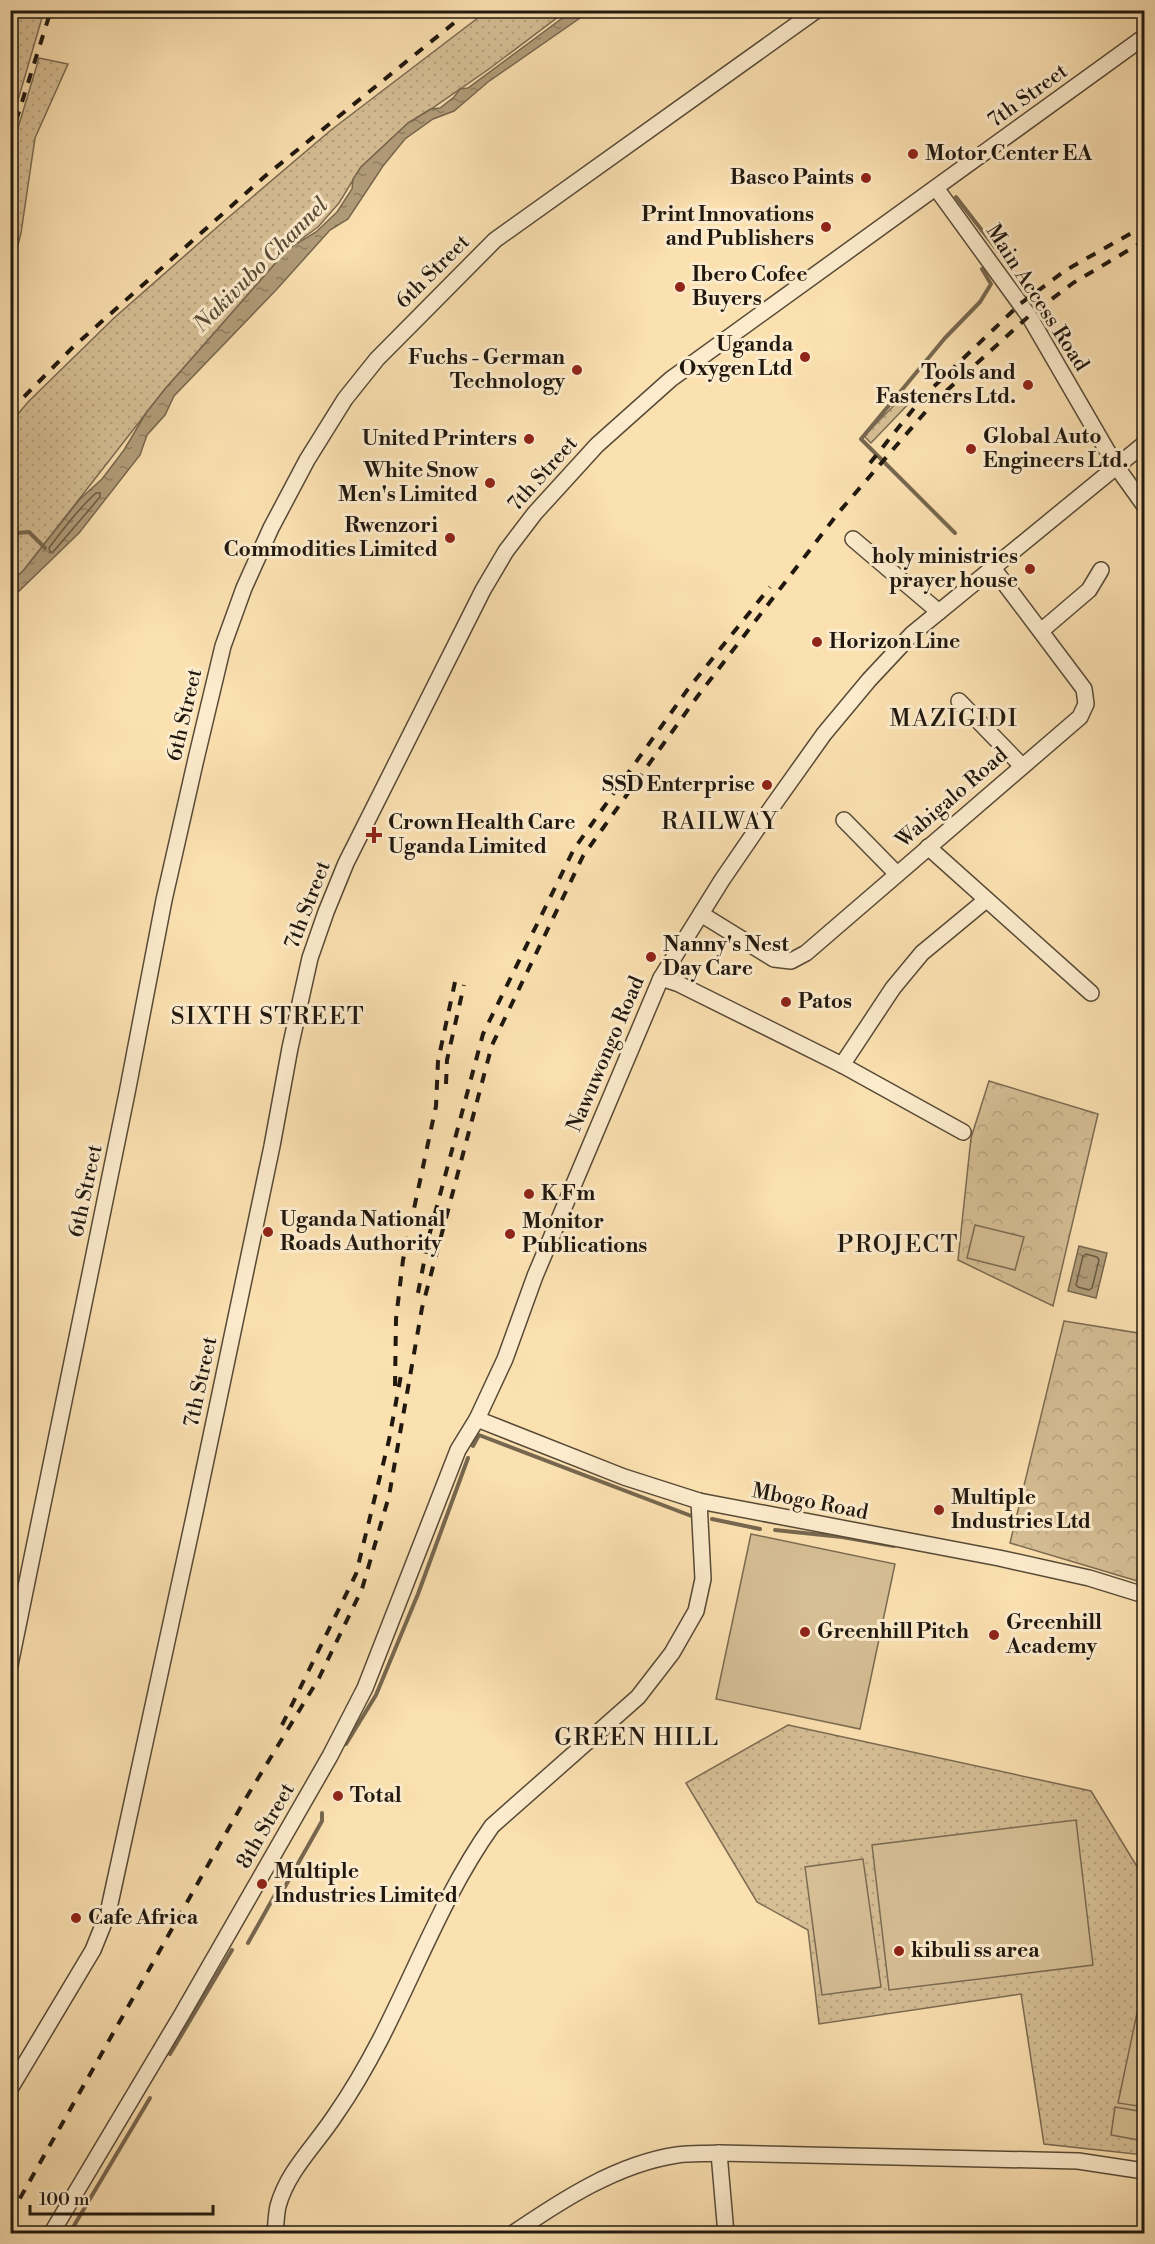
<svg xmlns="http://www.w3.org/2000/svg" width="1155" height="2244" font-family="'Libre Bodoni',serif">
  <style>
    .grass { fill: url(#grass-dots); stroke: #7b6b52; stroke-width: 1.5 }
    .forest { fill: url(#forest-crowns); stroke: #7b6b52; stroke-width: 1.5 }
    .pitch { fill: #d6be95; stroke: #7b6b52; stroke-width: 1.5 }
    .water { fill: url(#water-ripples); stroke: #77674f; stroke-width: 1.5 }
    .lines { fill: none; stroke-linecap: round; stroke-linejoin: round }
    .shore { stroke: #685a44; stroke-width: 1.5 }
    .stream { stroke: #77674f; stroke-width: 4 }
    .minor-casing { stroke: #574a37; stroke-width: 18 }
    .minor { stroke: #fcebcc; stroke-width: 15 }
    .rail { stroke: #20180f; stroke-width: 4; stroke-dasharray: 10 10; stroke-linecap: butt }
    .poi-dot { fill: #8f2418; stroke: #fcebcc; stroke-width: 2 }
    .labels { text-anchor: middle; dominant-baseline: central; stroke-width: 6; stroke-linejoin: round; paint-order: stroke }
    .street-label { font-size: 21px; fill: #20180f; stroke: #fcebcc }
    .poi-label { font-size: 21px; font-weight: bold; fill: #20180f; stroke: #fcebcc; text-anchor: start }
    .water-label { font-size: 22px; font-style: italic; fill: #5a4d39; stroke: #fcebcc }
    .quarter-label { font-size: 24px; letter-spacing: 1.5px; fill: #20180f; stroke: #fcebcc }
  </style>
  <defs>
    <pattern id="grass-dots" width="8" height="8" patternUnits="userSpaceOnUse" patternTransform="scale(1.5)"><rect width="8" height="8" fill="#d6be95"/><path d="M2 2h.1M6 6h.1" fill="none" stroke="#b7a37f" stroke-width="1.8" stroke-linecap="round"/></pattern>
    <pattern id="forest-crowns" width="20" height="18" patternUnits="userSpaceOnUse" patternTransform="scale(1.5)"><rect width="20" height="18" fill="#d6be95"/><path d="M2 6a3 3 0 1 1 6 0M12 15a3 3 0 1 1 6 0" fill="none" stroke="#b7a37f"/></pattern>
    <pattern id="water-ripples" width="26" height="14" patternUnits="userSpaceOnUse" patternTransform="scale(1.5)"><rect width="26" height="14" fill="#b19c79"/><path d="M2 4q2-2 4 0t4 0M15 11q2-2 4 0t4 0" fill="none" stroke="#907e62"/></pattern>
  </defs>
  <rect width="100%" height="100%" fill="#fbe0b0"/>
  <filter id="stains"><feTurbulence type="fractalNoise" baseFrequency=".00333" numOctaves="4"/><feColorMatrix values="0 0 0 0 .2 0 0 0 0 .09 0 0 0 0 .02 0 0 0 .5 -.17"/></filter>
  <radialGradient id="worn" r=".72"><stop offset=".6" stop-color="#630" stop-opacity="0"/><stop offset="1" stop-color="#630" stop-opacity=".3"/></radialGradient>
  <!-- grass -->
  <g class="grass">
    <path d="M11,10l33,1 -33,113 -1,-113z"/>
    <path d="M487,11h79l-77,58 -58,40 -23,14 -47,44 -22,36 -21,24 -30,22 -123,140 -142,182 -12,11v-160l18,-21 85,-83 109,-96 108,-92z"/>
    <path d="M39,58l29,6 -33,74 -14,95 -10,40v-122z"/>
    <path d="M908,391l7,6 -44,46 -7,-7z"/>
    <path d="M788,1725l303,66 53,87v277l-100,-11 -23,-150 -202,30 -11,-94 -51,-28 -71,-119z"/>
  </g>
  <!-- forest -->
  <g class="forest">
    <path d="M989,1081l109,33 -45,192 -95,-46 13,-122z"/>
    <path d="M1064,1321l80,13v249l-134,-40z"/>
  </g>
  <!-- pitch -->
  <g class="pitch">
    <path d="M975,1225l49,12 -9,33 -48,-12z"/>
    <path d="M751,1534l144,30 -35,165 -144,-30z"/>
    <path d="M1076,1820l17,145 -204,25 -17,-145z"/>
    <path d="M863,1859l18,128 -59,8 -17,-128z"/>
    <path d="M1144,1980v127l-26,-4z"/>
    <path d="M1115,2107l29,5v29l-33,-6z"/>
  </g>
  <!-- water -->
  <g class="water">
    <path d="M572,11h18l-102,71 -34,29 -21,8 -28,20 -22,27 -35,53 -18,11 -53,59 -103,107 -9,19 -18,20 -7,20 -61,78 -64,62 -4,11v-24l12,-11 57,-72 22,-20 22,-29 22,-37 19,-24 123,-140 28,-17 21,-20 15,-23 1,-10 8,-12 47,-44 23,-14 9,-1 14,-11 6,-8 8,-1z"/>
    <path d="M1079,1246l28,7 -11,45 -28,-7z"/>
  </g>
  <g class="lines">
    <!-- shore -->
    <g class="shore">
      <path d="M96,493h4v4l-47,55h-3l-1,-4c14,-19 29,-39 47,-55z"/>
      <path d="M1086,1254l11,3 2,3 -7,28 -3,2 -11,-3 -2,-2 7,-29z"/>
    </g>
    <!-- stream -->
    <g class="stream">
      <path d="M956,197l70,90"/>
      <path d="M10,526l7,7 12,-1 16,16"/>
      <path d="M955,533l-94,-94 84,-101 35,-36 11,-18 -9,-15"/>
      <path d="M473,1446l6,-11 215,82"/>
      <path d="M712,1519l48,10"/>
      <path d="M775,1530l67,7 52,9"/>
      <path d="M346,1744l30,-49 42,-101 50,-136"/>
      <path d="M284,1863l10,8"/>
      <path d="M248,1943l28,-50 6,-1 40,-71v-8"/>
      <path d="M170,2054l62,-104"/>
      <path d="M69,2234l81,-136"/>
    </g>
    <defs>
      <g id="minor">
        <path d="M936,188l93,128 87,150 28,39"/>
        <path d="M853,539l86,73"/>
        <path d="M1041,631l48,-41 12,-20"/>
        <path d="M959,701l63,65"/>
        <path d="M844,820l53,54"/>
        <path d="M928,847l163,146"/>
        <path d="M701,914l73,45 17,2 15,-8 274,-236 6,-13 -2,-15 -91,-121"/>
        <path d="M661,978l18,6 163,81 121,67"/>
        <path d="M842,1065l51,-77 29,-35 64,-53"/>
        <path d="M477,1419l147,58 75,24 300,57 90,20 55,17"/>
        <path d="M10,1665l117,-572 37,-193 32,-141 27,-113 21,-58 27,-60 36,-68 38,-61 32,-40 118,-119 322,-230"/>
        <path d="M10,2089l83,-139 15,-37 86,-396 78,-371 18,-98 20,-90 16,-46 20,-49 137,-273 23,-39 29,-38 62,-68 74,-66 473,-342"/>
        <path d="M719,2153l7,81"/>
        <path d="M51,2234l130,-218 149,-260 35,-68 93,-238 19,-31 28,-60 30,-83 126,-298 61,-98 50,-73 52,-73 45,-54 43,-46 232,-190"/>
        <path d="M275,2234c1,-9 1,-19 3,-28 10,-36 38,-61 58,-92 16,-23 31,-49 44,-74 37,-72 65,-148 112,-214l146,-129 34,-44 24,-42 7,-32 -4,-78"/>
        <path d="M512,2234c50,-34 105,-70 165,-79 14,-2 28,-1 42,-2l359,8 66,10"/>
      </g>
    </defs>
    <!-- minor casing -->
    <use href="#minor" class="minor-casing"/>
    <!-- minor -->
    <use href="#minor" class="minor"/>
    <!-- rail -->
    <g class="rail">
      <path d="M10,140l41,-130"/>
      <path d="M10,411l62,-63 192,-171 206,-167"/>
      <path d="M870,463l53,-66 97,-93 46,-34 78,-44"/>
      <path d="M446,1084l1,-24 17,-75"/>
      <path d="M418,1293l11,-57 54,-202 91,-185 114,-160 82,-102"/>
      <path d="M395,1386l1,-67 7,-59 33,-154 2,-45 17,-79"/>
      <path d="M282,1725l74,-151 33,-134 12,-65"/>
      <path d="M10,2216l233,-413 76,-125 43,-89 27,-93 33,-188 70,-263 91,-189 114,-159 142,-185 95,-110 95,-86 44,-33 71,-42"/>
    </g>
  </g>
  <!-- markers -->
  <g class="poi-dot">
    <circle cx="913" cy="154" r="6"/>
    <circle cx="866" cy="178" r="6"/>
    <circle cx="826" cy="227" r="6"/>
    <circle cx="680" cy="287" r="6"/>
    <circle cx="805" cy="357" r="6"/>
    <circle cx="577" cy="370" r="6"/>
    <circle cx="1028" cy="385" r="6"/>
    <circle cx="529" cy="439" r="6"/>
    <circle cx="971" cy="449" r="6"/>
    <circle cx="490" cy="483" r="6"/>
    <circle cx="450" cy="538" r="6"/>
    <circle cx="1030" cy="569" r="6"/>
    <circle cx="817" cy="642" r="6"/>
    <circle cx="767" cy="785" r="6"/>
    <path d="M371 826h6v6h6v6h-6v6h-6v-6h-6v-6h6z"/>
    <circle cx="651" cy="957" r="6"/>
    <circle cx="786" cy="1002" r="6"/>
    <circle cx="529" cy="1194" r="6"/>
    <circle cx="268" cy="1232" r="6"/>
    <circle cx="510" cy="1234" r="6"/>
    <circle cx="939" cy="1510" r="6"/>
    <circle cx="805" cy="1632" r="6"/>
    <circle cx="994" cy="1635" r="6"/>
    <circle cx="338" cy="1796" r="6"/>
    <circle cx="262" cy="1884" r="6"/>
    <circle cx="76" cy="1918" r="6"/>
    <circle cx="899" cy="1951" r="6"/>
  </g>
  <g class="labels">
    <!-- street labels -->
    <g class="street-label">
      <text transform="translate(1028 96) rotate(-36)">7th Street</text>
      <text transform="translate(433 272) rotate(-45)">6th Street</text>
      <text transform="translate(1037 298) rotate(57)">Main Access Road</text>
      <text transform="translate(543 474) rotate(-48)">7th Street</text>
      <text transform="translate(185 715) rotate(-77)">6th Street</text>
      <text transform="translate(952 798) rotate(-41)">Wabigalo Road</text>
      <text transform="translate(308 905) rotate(-69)">7th Street</text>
      <text transform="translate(606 1054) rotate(-67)">Nawuwongo Road</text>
      <text transform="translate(86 1191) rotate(-78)">6th Street</text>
      <text transform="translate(201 1382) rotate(-78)">7th Street</text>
      <text transform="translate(810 1502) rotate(11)">Mbogo Road</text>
      <text transform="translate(266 1826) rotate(-60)">8th Street</text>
    </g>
    <!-- poi labels -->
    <g class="poi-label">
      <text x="925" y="154">Motor Center EA</text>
      <text x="854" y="178" text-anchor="end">Basco Paints</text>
      <text x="814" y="215" text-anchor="end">Print Innovations<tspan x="814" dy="24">and Publishers</tspan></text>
      <text x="692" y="275">Ibero Cofee<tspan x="692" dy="24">Buyers</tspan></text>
      <text x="793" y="345" text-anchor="end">Uganda<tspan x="793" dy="24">Oxygen Ltd</tspan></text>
      <text x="565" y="358" text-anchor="end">Fuchs - German<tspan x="565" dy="24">Technology</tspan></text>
      <text x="1016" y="373" text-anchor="end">Tools and<tspan x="1016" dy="24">Fasteners Ltd.</tspan></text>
      <text x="983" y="437">Global Auto<tspan x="983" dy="24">Engineers Ltd.</tspan></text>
      <text x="517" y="439" text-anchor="end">United Printers</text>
      <text x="478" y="471" text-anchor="end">White Snow<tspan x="478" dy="24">Men's Limited</tspan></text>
      <text x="438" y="526" text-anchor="end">Rwenzori<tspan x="438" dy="24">Commodities Limited</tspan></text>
      <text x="1018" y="557" text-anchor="end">holy ministries<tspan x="1018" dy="24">prayer house</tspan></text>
      <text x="829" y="642">Horizon Line</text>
      <text x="755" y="785" text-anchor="end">SSD Enterprise</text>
      <text x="388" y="823">Crown Health Care<tspan x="388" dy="24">Uganda Limited</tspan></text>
      <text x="663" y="945">Nanny's Nest<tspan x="663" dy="24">Day Care</tspan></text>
      <text x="798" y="1002">Patos</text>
      <text x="541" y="1194">K Fm</text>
      <text x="280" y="1220">Uganda National<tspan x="280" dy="24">Roads Authority</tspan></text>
      <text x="522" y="1222">Monitor<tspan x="522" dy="24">Publications</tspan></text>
      <text x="951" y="1498">Multiple<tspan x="951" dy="24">Industries Ltd</tspan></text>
      <text x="1006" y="1623">Greenhill<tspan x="1006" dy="24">Academy</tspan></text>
      <text x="817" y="1632">Greenhill Pitch</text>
      <text x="350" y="1796">Total</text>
      <text x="274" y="1872">Multiple<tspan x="274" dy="24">Industries Limited</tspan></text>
      <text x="88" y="1918">Cafe Africa</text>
      <text x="911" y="1951">kibuli ss area</text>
    </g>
    <!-- water labels -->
    <g class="water-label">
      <text transform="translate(261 265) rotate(-45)">Nakivubo Channel</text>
    </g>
    <!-- quarter labels -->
    <g class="quarter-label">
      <text x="954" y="719">MAZIGIDI</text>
      <text x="720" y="822">RAILWAY</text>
      <text x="268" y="1017">SIXTH STREET</text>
      <text x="898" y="1245">PROJECT</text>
      <text x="637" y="1738">GREEN HILL</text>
    </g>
  </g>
  <!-- margin -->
  <rect width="1155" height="2244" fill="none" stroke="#fbe0b0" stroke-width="36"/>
  <rect x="12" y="12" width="1131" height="2220" fill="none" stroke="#20180f" stroke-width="3"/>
  <rect x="18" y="18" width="1119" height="2208" fill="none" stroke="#20180f" stroke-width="1.5"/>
  <!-- scale -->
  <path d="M30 2205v9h183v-9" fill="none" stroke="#20180f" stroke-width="3"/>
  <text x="39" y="2205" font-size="18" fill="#20180f" stroke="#fcebcc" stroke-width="4.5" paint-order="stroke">100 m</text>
  <rect width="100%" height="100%" filter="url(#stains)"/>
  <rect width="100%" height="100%" fill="url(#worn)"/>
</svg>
